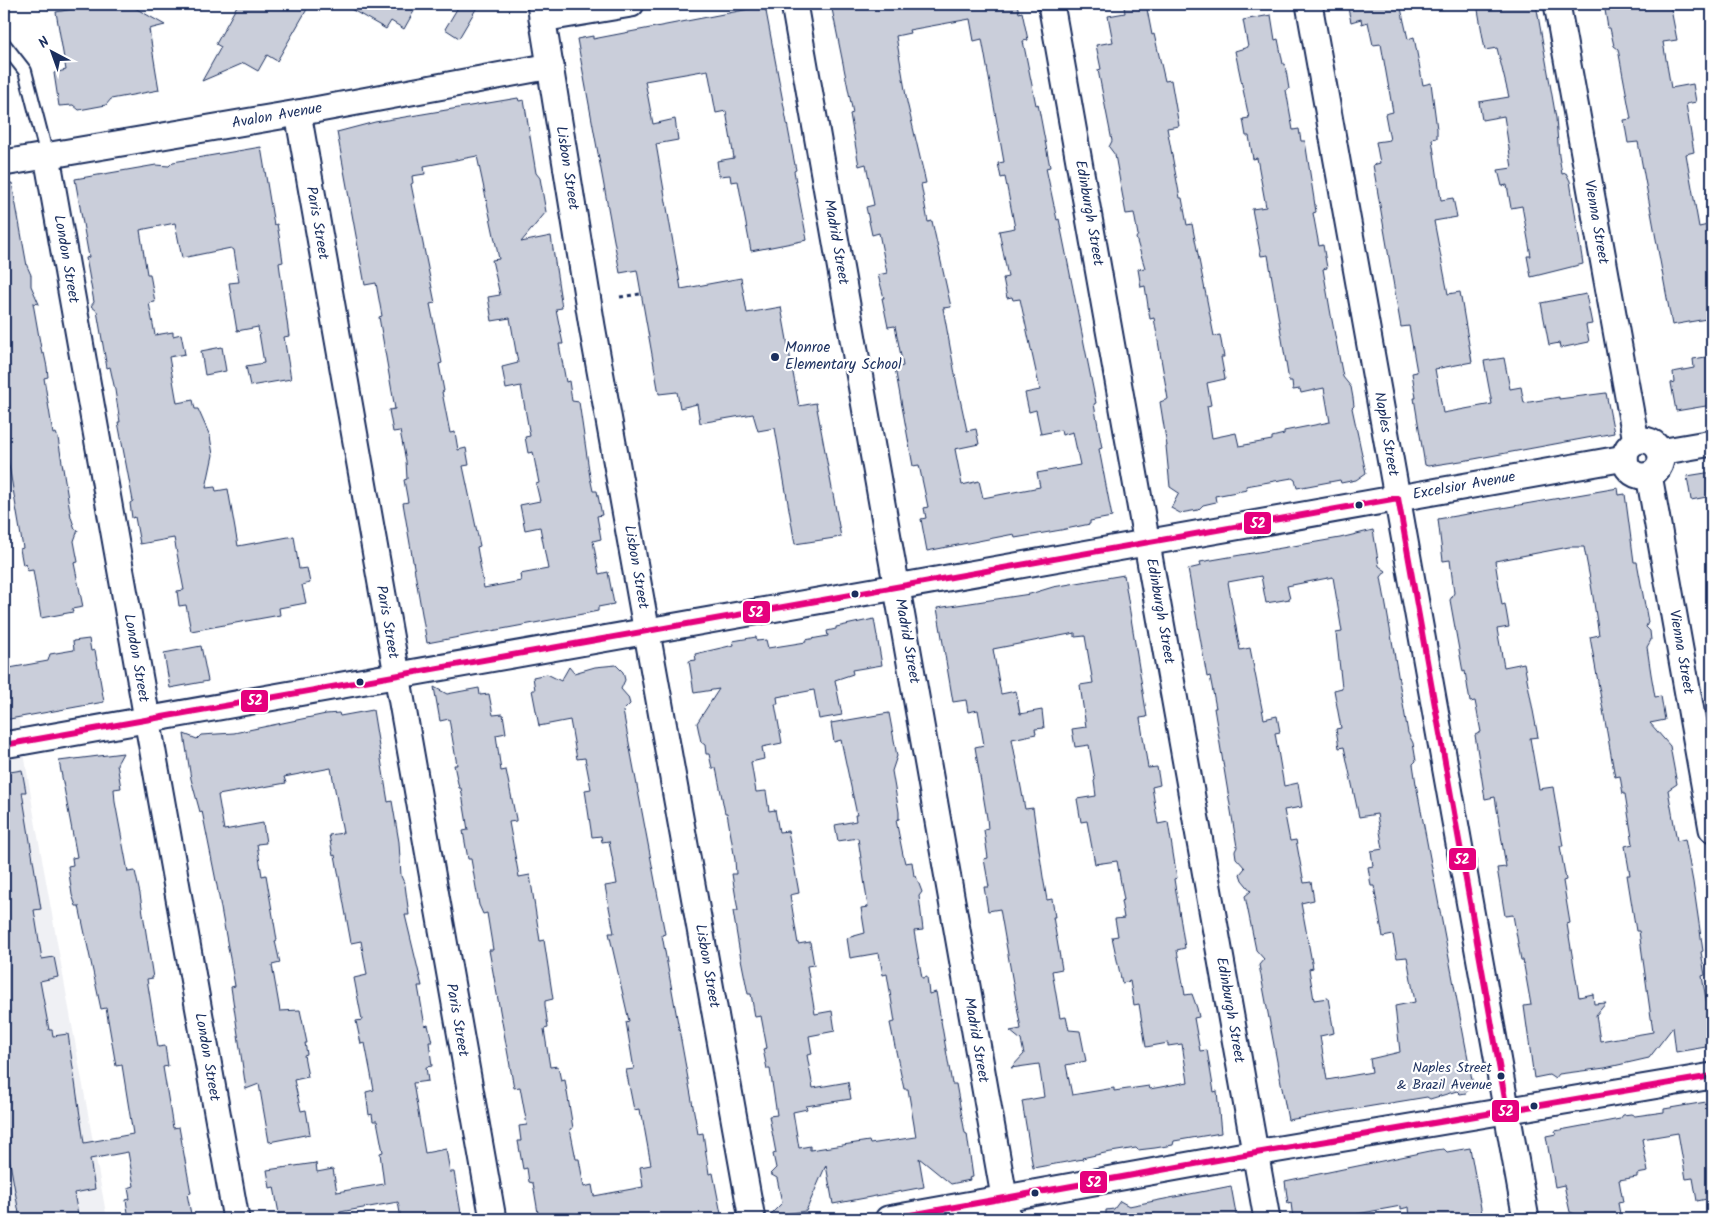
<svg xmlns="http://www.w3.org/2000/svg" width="1716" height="1223" font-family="Kalam,sans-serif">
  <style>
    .built { fill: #eff0f4 }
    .building { fill: #caceda; stroke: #1b2f5e; fill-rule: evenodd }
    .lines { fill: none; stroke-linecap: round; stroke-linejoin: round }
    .service-casing { stroke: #1b2f5e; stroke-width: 16 }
    .minor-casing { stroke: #1b2f5e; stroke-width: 29 }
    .path { stroke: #1b2f5e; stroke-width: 3; stroke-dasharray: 4 4; stroke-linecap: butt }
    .service { stroke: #fff; stroke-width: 12 }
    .minor { stroke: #fff; stroke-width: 25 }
    .bus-1-casing { stroke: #fff; stroke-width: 10 }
    .bus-1 { stroke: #e5007d; stroke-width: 6 }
    .poi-dot { fill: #1b2f5e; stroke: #fff; stroke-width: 2 }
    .labels { text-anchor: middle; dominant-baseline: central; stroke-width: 4.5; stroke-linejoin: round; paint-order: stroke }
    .bus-label { font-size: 14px; fill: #1b2f5e; stroke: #fff; text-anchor: end }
    .street-label { font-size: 15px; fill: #1b2f5e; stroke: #fff }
    .poi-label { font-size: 15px; fill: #1b2f5e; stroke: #fff; text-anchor: start }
    .line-badge { stroke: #fff; stroke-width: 2 }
    .badge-label { font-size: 14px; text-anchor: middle; font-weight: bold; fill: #fff }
  </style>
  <rect width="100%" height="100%" fill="#fff"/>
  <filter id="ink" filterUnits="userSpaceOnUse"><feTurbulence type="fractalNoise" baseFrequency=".02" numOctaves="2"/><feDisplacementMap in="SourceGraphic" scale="10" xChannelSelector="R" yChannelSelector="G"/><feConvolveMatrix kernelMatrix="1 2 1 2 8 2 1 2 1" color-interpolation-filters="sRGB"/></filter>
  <g filter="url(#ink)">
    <!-- built -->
    <path class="built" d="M4,627l29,182 74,410h-103z"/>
    <!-- building -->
    <g class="building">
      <path d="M76,4h52l37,21 -16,4 10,61 -48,9 -5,6 -27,5 -6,-5 -14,1 -5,-33 12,-3 -10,-58 17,-3z"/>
      <path d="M238,4h72l-33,57 -10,-6 -9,16 -14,-8 -42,18 19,-34 -5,-3z"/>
      <path d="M342,4h76l-14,25 -13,-8 -5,8z"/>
      <path d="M460,4h19l-20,34 -14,-9z"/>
      <path d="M831,4h186l2,9 3,-1 6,28 -5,1 13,64 2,-1 12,63 -4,1 11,52 2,-1 37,184 -2,1 8,44 -3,1 13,68 -22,4v3l-29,6 -46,8 -1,-4 -87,17 -6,-32 5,-1 -2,-10 4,-1 -9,-42 -6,1 -18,-98 8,-2 -8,-40 -7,1 -6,-29h2l-6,-23 9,-2 -8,-40 -7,2 -6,-28 8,-2 -8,-41 -7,2 -9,-52 3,-1zM970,19l4,22 8,-2 22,123 -6,1 3,15 4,-1 10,51 -16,3 9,46 -5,1 4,20 5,-1 1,3 7,-1 20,91 -15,3 4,19 7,-2 5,24 20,-4 1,5 11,-3 7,33 -43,8 3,14 -57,11 -4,-17 -17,4 -7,-36 24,-5 -3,-15 -9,2 -10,-46 -14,-77 8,-1 -19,-86 -4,1 -7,-38 5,-1 -19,-81 -11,-66 14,-3 -1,-3z"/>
      <path d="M1146,4l6,31 2,-1 11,47 6,-1 8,46 -12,2 13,70h2l5,27 5,-1 22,112 6,-1 4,22h-3l4,22 -18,4 4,22 -4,1 5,32 24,-5 3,13 33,-6v-3l12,-3v-3l46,-9 -6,-34 -23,5 -1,-4 -7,1 -1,-9h-3l-21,-126 -7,1 -9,-47 14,-2 -9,-49 -4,1 -4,-23h-3l-3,-17 6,-1 -14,-67 13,-4 -5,-27 28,-5 4,25 3,-1 5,25h2l4,25 -3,1 7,40 6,-1 2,12h4l11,71 -3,1 6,33 4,-1 4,23 -4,1 8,46 12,62 8,10 2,11 1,8 -2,2 14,65 -10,7 -15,3 -1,-3 -43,8 -2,-8 -3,-2 -46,8 1,4 -32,6 1,6 -13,3 -5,5 -18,3 -9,-5 8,-15 -9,-6 -4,-41h1l-7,-44 8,-3 -14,-81 -4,1 -5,-33 -4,1 -3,-18 7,-1 -9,-30 2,-3 -4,-22 -8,1 -11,-59 -6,-8 3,-6 -14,-71 3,-1 -5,-24 17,-3 -5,-26 17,-3 -1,-6z"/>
      <path d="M1347,4h53l8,35 6,-2 9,48 8,-2 6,46v9l-5,1 9,61 12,-2 4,19 -23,4 14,73 12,-2 12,70 -37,7 8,44 49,-9 -8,-43 20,-3 6,31 11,-2 3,16 35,-6v2l47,-6 8,40 -140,26 -46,7 -3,-1 -11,-67h2l-4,-25 5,-1 -8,-46 -8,1 -28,-162 7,-2 -4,-21 14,-2 -5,-26 8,-2 -12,-68 -8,1 -5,-23 -6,2 -1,-5 -10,3z"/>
      <path d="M1477,4h59l20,114 3,38 3,18 4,-1 4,8 13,83 -52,13 -4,-21h4l-9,-50 -11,2 -4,-23 -5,1 -4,-16 14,-2 -8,-52 -22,4 -3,-18 30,-5 -12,-49 -12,2z"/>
      <path d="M1604,4h66l7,36 -14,2 8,46 22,-4 3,18 -10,2 8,48 -8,2 13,73 9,-2 4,25v68l-40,7 -34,-183 -10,1 -4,-23 7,-1 -13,-70 -4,-3 -4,-18h-2z"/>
      <path d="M765,6l28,149 3,15 -2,1 13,69 -56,11 -13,-70 -7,1 -1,-7 -11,1 -2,-15 17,-3 -8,-47 -10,2 -8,-43 -63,11 8,43 22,-5 3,21 -22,4 25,145 60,-11 6,35 34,-6 18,99 17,-3 25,134 -46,7 -20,-116 -17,3 -5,-17 -53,9 -3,-19 -17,4 -3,-16 -18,2 -22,-124 -17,3 -43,-234 16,-3v3z"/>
      <path d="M518,98l1,3 5,-1 12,73 4,5 6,34 -25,30 30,-6 11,72 -6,1 7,35h-4l7,38 3,-1 3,20 7,1 11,75 3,14h4l5,24 -5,1 4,23 -8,2 6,33 9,-2 6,32 -16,3v4l-10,2 -161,30 -24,-140 5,-1 -4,-22 3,-1 -1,-18 -6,-30 -7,1 -4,-22 6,-1 -16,-92 3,-1 -6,-33 -11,2 -28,-153 38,-10zM477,156l22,103 -7,1 8,35 -12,2 4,24 18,-3 8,45 -16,4 4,22 15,-3 9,50 -5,1 3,16 5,-1 6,31 -3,1 4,17 -20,4 5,25 15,-3 8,42 -28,5 1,7 -37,7 -7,-41 3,-1 -17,-80 6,-1 -3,-17 -8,2 -3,-18 -5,1 -8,-41 2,-1 -5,-27 3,-1 -12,-59 5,-1 -24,-119 2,-1 -1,-7 13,-2 -1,-8z"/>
      <path d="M261,147l13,78 3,-1 3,17 3,21 -4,1 10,73 -5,1 7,42 -41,7 -4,-20 18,-3 -6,-36 -21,4 -8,-48 10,-1 -5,-32 -3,-2 -49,10 -7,-35 -35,7 7,44h3l5,28 -6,1 6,32 18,-3v4l8,-2 4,20 -16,3 8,46 16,-3 2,9h3l12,27 3,19 -7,33 9,-1 1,4 12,-2 10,57 56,-10 5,33 8,-1 3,15 -8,2 4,18 -27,5 1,7 -89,16 -5,-26 -7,1 -2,-15 7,-1 -10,-52 -34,6 -5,-27 -3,1 -2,-15 3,-2 -15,-79h2l-5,-32 -5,-23 -3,1 -10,-57 -6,-5 3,-4 -8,-44 3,-1 -14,-78 81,-14 13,1 4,-4z"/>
      <path d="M12,183l15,83 4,9v11l8,18 -6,-1 9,51 2,-1 3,14 1,10 -4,1 9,56 3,-1 2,5 13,79 4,12 3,1 -4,11 4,21 -4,1 9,44 -11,2 1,3 -32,6 -8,-48 -6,1 -1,-7 -3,1 -3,-16 3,-1 -19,-112v-252z"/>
      <path d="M1586,294l6,30 -6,1 3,17 -29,6 -1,-5 -10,2 -8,-42z"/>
      <path d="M222,347l4,24 -21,4 -4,-24z"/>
      <path d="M1712,356v49l-36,6 -5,-28 3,-1 -1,-10 21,-4 -1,-9z"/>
      <path d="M1712,472v24l-21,4 -4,-24z"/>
      <path d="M1618,488l1,7 6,-1 9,68h3l11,60 -2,5 4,4 1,9 -4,7 4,27 4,23 6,-1 4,24 -15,3 20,23 7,38 -9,6 9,51 8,-2 8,43 10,69 -2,1 4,23 -3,1 8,46h2v24l-36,6 -3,-25 -24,31 -44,10 -46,6 -4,5 -6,-4 -15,3 -10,-72 7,-1 -8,-45h-2l-8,-45 -8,1 -8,-48 9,-1 -11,-70 -10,2 -10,-64 6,-3 -6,-31 -5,1 -5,-31 -2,1 -13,-72 4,-7 -4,-33 -7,1 -5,-42zM1569,547h15l7,37 8,51 -9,2 25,140 5,-1 3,18h2l8,50 -8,2 5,29h-3l9,56h3l14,101 -53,9 -4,-26 10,-12 -12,1 -1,-10 -14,3 -12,-73 3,-1 -7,-42 3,-1 -6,-34h3l-7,-41 -3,-18 -14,2 -9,-51 8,-1 -14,-74 -20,4 -7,-38 12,-2 -4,-23 -3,1 -7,-44z"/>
      <path d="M1373,530l6,36 7,5 -5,6 27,156 5,10 3,18 -3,3 3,20 57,301 -7,8 -6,1 -3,-3 -27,8 -3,-2 -139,23 -29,-155 5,-6 -8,-9 -11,-54 6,-5 -9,-11 -2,-6 5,-6 -9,-10 -1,-7 2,-4 -23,-139h2l-6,-32 -3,1 -19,-108 13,-3 -1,-4 140,-24zM1261,576l5,27 24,-4 -3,-13 46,-9 9,55 -6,1 6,55 -8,2 7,38 -5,1 3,19 5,-1 15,70 18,-3 6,35 -12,2 2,15 -5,1 3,19h3l9,51 10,-2 4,23 10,-1 8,45 -20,4 5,46 -30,7 2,13 -45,8 -7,-44 14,-3 -6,-35 -14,2 -5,-31 4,-1 -12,-65 13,-3 -3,-18 -7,1 -8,-43 -6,1 -6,-31 18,-3 -4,-24 -14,3 -9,-53 5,-1 -3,-16 -13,3 -14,-71 -10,2 -12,-68z"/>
      <path d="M1124,575l23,142 -7,1 8,50 9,-1 3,18 -8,2 6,37 10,-2 9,56 -3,1 11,69 -8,2 8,45 7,-1 5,14 2,9 -5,1 6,33 7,-1 7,42 3,-1 4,42 -47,8 -1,4 -18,3 -17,2 -2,-2 -31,5 -23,5 1,1 -50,9 -11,-67 22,-4 -5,-33 -28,4 13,-14 -3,-14 -11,-9 11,-2 -21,-120 -12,2 -4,-24h5l-5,-28 4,-1 -4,-28 4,-1 -1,-11 -12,-71 9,-2 -6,-35 -10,2 -2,-12 -13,2 -16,-94 93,-14 23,-7zM1075,633v4l10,-1 8,47 -13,2 6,42 -14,2 3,18 14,-2 6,35 -1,1 2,15 -19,3 4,23 6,-1 8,43 22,-3 7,39 -3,1 3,17 -9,1 3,17 -6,1 10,46 8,-2 4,24 5,-1 7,43 22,-4v3l14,-2 6,38 -38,7 -1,-3 -35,5v-3l-42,7 -6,-30 20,-4 -6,-30 -11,-1 -3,-13 -6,1 -8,-47 10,-2 -9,-52h2l-3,-18 -5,1 -4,-23 -10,-69 -8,1 -13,-70 24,-5 -1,-5 9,-1 -2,-18 -22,4 -4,-23 -15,3 -8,-45z"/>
      <path d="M874,619l8,46 -30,5 1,4 -18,6 7,35 -23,4 -5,-29 -37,7 1,7h-3l7,39 -20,4 2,12 -13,3 5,30 10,-1 3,20 6,-1 4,22 9,-1 11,62 -9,2 8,49 12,-2 4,23 -7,1 8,48 17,-3 3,20 -26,5 3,18 -5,1 6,33 35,-6 3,17 -45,7 1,3 -14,3 6,36 11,-2v4l59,-9 1,3 46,-7 -8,-48h-4l-14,-66 5,-1 -8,-48 -4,1 -4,-22 -29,5 -3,-20 18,-5 -4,-25 7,-1 -10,-69 -20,3 -3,-16 21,-4 -1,-6h2l-16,-75 -7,2 -3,-19 58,-10 8,43 -5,15 7,41v7l-3,1 7,35 2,8 7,-1 2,14h2l6,16 -3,4 4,34 -9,1 8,47 5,-1 2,17 7,-2 16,92h4l9,49 2,1 6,43 -4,1 1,2 -19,4 -32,-26 5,29 -91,17 -7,-39 -20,46 -37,5 13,-13 -5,-25 -7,-4 6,-6 -3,-14 3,-1 -7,-37 8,-1 -7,-46h-3l-4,-20 4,-1 -6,-32 -6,1 -4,-23h-3l-8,-40 -7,-43h5l-6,-37h4l-1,-14 -8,-47h-2l-9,-45h-4l-3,-14h-3l-1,-9 -4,-3 -4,-19 22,-34 -25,4 -5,-32 7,-1 -1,-6 39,-9 -1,-4 23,-4 1,4 9,-1 2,8 38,-6 -1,-2 23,-4 -1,-5 9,-2v-2z"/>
      <path d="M89,639l2,12 4,-1 9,52 -100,18v-51l44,-8 2,-7 24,-4 -1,-9z"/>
      <path d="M201,646l7,35 -38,7 -6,-35z"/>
      <path d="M616,665l7,7 2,8 -4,9 7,8 2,7 -7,7 42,223 -3,1 36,199 5,-1 6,41 4,-1 9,46h-183l-6,-36 -4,-1 -2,-14 -4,1 -5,-28h3l-2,-15 8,-1 -7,-38 -6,1 -25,-138h4l-6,-37 -4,1 -4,-9 -8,-46h-3l-5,-28 5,-1 -7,-42h-2l-5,-23h3l-8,-46 -9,2 -6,-34 13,7 32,-6 1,7 9,-1 4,21 10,-1 3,19 -10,2 5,36 5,-1 10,49v2l-7,1 10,55 11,-2 10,66 4,-1 9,59 -8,2v4l3,23 -4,1 6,38 8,-1 3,15 4,-1 8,48 -3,1 6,30h3l5,28 8,-2 2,11 49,-9 -3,-20 11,-2 -9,-50 -2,1 -1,-7 -5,1 -8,-40 8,-1 -8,-47 3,-1 -20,-88h5l-9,-47 12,-2 -8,-43 -7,1 -1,-6 -9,1 -7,-47 6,-1 -6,-31 -8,1 -7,-39 -31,6 -7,-36h3l-2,-13 14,-3 14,7 8,-14 5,6 21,-6z"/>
      <path d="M373,710l15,92 4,-1 7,41 2,34 4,9 4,30h-4l17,71h-4l7,40 3,-1 4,17h-3l3,24 -6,1 2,14 -15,2 12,70 21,-4 4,23h4l8,47h-61l-3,-17 -58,10 2,7h-62l-6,-32 -4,1 -3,-18 49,-7 1,9 16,-3 4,23 47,-8 -4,-31 3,-1 -6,-31h-4l-1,-7 -3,1 -3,-23 8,-2 -9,-47 -4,1 -5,-23 6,-1 -8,-42 13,-3 -6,-34 -10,2 -16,-88 -2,1 -4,-21 14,-2 -12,-65 -47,9 2,6 -68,12 6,35 39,-7 3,20 -9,1 5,32 4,-1 11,65 -2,1 5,22 -8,2 8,46 20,-1 7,33h-2l2,11 -3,1 4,22 -14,3 7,31 5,-1 4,24 -41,8 -10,-58 -13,5 -15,-102 4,-1 -18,-100 -15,-75 -2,1 -9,-33 -7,-45 13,5 4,-4 33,-2 92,-19 13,-1 1,3z"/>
      <path d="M123,753l-6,11 4,24 -7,1 1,13 13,70 7,-1 5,23 13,84 -6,1 11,68 7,-1 3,20 -5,1 10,61 6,-1 12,66 -4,1 5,25h-63l-3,-19 4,-1 -2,-11 6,-2 -6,-34 -38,7 5,30 -21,4 4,22 -23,4h-35l-11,-62 -3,-2 -2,-15v-367l18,-3 4,22h-4l19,117 -7,1 8,49 12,-2 4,20 -18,4 9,49h3l1,6 15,-2 16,109 49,-9 -11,-69 -6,1 -10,-58 -5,1 -22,-103h-3l-4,-11 -4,-29 5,-1 -1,-7 5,-1 -18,-96z"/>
      <path d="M1712,1101v97l-15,3 -4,-23 -7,1 -8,-46 -36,6 6,33 -11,2v3l-18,3 4,22 -5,1 2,11 -24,5h-18l-1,-4 -7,-3 -6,-27 -9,2 -9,-51 10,-2 -1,-3 65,-12 3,-4 8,-1 4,2 29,-4v-3z"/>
      <path d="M1470,1148l13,71h-73l-1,-12 -8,2v-3l-44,8 1,5h-65l-2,-16 -3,1 -3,-23 150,-31 9,-1 3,3z"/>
      <path d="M1231,1186l6,33h-131v-9l8,-1 6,-8 9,5z"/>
    </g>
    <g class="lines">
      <defs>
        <path id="service" d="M4,44l21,27 22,85"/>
        <g id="minor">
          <path d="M540,4l52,322 160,893"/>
          <path d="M794,4l214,1215"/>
          <path d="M1051,4l216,1215"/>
          <path d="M1309,4l217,1215"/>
          <path d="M1557,4l79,437"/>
          <path d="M542,19l89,-15"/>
          <path d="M298,113l195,1106"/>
          <path d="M47,156l189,1063"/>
          <path d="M4,163l294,-50 253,-47"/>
          <circle cx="1643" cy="458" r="18"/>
          <path d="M1660,452l52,-9"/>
          <path d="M1649,475l63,354"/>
          <path d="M4,745l1621,-287"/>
          <path d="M888,1219l368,-66 456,-77"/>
        </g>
      </defs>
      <!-- service casing -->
      <use href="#service" class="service-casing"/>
      <!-- minor casing -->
      <use href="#minor" class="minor-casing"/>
      <!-- path -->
      <path class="path" d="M620,297l20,-3"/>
      <!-- service -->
      <use href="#service" class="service"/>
      <!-- minor -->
      <use href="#minor" class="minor"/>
      <defs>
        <g id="bus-1">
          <path d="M4,745l1394,-247 109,612"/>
          <path d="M888,1219l368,-66 456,-77"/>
        </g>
      </defs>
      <!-- bus-1 casing -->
      <use href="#bus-1" class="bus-1-casing"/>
      <!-- bus-1 -->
      <use href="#bus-1" class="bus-1"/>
    </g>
  </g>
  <!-- markers -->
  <g class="poi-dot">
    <circle cx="775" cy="357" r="5"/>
    <circle cx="1359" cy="505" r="4.5"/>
    <circle cx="855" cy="594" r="4.5"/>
    <circle cx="360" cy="682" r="4.5"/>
    <circle cx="1501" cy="1076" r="4.5"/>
    <circle cx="1534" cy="1106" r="4.5"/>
    <circle cx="1035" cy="1193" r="4.5"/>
  </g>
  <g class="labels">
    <!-- bus labels -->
    <g class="bus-label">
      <text x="1492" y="1068">Naples Street<tspan x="1492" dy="17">&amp; Brazil Avenue</tspan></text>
    </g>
    <!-- street labels -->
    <g class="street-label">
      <text transform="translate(277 116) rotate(-10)">Avalon Avenue</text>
      <text transform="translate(567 168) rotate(81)">Lisbon Street</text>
      <text transform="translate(1089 213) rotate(80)">Edinburgh Street</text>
      <text transform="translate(1596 222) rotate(80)">Vienna Street</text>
      <text transform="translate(317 223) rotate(80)">Paris Street</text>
      <text transform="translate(836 242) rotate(80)">Madrid Street</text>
      <text transform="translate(66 259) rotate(80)">London Street</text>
      <text transform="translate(1386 434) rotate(80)">Naples Street</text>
      <text transform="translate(1464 486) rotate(-10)">Excelsior Avenue</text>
      <text transform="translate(636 567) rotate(80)">Lisbon Street</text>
      <text transform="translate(1160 611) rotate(80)">Edinburgh Street</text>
      <text transform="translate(387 622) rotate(80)">Paris Street</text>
      <text transform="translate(907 641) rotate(80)">Madrid Street</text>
      <text transform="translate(1681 652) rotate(80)">Vienna Street</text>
      <text transform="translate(136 658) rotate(80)">London Street</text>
      <text transform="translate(707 966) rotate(80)">Lisbon Street</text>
      <text transform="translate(1230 1010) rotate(80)">Edinburgh Street</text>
      <text transform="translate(457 1020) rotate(80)">Paris Street</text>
      <text transform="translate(976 1040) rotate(80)">Madrid Street</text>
      <text transform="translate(207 1057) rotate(80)">London Street</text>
    </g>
    <!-- poi labels -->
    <g class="poi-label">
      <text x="785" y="348">Monroe<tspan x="785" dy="17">Elementary School</tspan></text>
    </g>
  </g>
  <g class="line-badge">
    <rect x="1243" y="511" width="29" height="24" rx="5" fill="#e5007d"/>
    <rect x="742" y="600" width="29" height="24" rx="5" fill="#e5007d"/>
    <rect x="240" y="689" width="29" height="24" rx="5" fill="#e5007d"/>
    <rect x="1448" y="847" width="29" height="24" rx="5" fill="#e5007d"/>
    <rect x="1491" y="1099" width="29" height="24" rx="5" fill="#e5007d"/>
    <rect x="1079" y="1170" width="29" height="24" rx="5" fill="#e5007d"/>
  </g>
  <g class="badge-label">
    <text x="1258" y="528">52</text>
    <text x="756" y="617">52</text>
    <text x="255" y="705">52</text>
    <text x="1462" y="864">52</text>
    <text x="1506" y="1116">52</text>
    <text x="1094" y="1187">52</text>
  </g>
  <!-- margin -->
  <rect width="1716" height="1223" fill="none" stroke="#fff" stroke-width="20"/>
  <rect x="10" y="10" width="1696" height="1203" fill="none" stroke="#1b2f5e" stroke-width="2" filter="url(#ink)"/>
  <!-- north arrow -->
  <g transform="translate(52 52) rotate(319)" stroke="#ffffff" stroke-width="4" paint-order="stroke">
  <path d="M0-4L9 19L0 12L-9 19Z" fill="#1b2f5e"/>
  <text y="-8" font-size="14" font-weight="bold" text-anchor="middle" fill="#1b2f5e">N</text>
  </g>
</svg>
